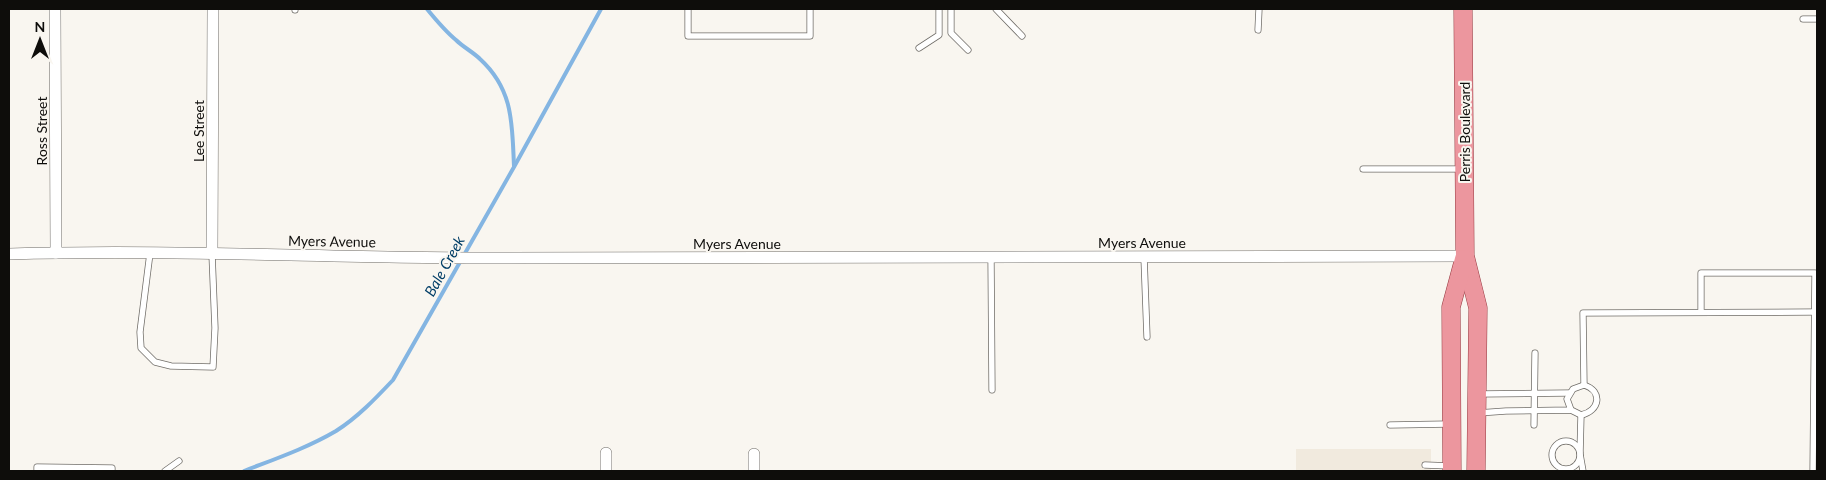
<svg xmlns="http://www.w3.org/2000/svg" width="1826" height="480" font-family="Lato,sans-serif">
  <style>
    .built { fill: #f1eade }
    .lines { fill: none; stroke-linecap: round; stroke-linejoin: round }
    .stream { stroke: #84b5e2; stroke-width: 4 }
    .service-casing { stroke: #706d68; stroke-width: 7 }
    .minor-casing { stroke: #706d68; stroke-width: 12 }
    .primary-casing { stroke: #963940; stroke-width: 19 }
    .service { stroke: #fff; stroke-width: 5.5 }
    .minor { stroke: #fff; stroke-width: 11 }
    .primary { stroke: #ec969e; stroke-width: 18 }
    .labels { text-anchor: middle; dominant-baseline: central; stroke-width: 4; stroke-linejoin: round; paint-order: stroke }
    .street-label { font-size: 14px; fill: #0e0d0b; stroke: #f9f6f0 }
    .water-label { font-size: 15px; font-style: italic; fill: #023e67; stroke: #f9f6f0 }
  </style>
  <rect width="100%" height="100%" fill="#f9f6f0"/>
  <!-- built -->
  <rect class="built" x="1296" y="449" width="135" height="22"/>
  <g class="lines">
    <!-- stream -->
    <g class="stream">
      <path d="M427,9c9,11 18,22 29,31 7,7 17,12 24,19 34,31 32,66 34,107"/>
      <path d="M244,471c31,-12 63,-23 92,-40 22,-14 40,-33 57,-51l121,-213 87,-158"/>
    </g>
    <defs>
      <g id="service">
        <path d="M688,9v27h122v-27"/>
        <path d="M951,9v24l17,17"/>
        <path d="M996,9l26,27"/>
        <path d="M295,10v-1"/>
        <path d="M1803,19h14"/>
        <path d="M1258,30l1,-21"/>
        <path d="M919,48l20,-13v-26"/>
        <path d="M1363,169h100"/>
        <path d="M150,253l-10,79 1,16 14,14 16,4 42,1 2,-39 -3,-74"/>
        <path d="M991,257l1,133"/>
        <path d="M1144,257l3,80"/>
        <path d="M1701,312v-39h114l-2,198"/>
        <path d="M1584,385l-1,-72 231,-1"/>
        <path d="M1478,394l91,-1"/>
        <path d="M1478,413l28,-2 65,-1 10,5c19,-4 22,-24 3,-30l-11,4 -6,10 4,11"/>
        <path d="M1581,415l-1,39 3,17"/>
        <path d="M1390,425l59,-1"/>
        <path d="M1534,425l1,-72"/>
        <circle cx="1566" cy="455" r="14"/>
        <path d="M1425,465l26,1"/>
        <path d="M37,471v-4l75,1v3"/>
        <path d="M165,471l14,-10"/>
      </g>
      <g id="minor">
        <path d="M55,9l1,244"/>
        <path d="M9,254c161,-5 322,4 483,4 324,0 648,-1 973,-2"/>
        <path d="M212,254l1,-245"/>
        <path d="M606,453v18"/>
        <path d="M754,454v17"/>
      </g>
      <g id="primary">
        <path d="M1463,9l2,247 13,52 -2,163"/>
        <path d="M1452,471l-1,-164 13,-48"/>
      </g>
    </defs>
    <!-- service casing -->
    <use href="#service" class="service-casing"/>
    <!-- minor casing -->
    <use href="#minor" class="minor-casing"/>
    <!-- primary casing -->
    <use href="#primary" class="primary-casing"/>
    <!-- service -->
    <use href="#service" class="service"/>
    <!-- minor -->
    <use href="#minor" class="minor"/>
    <!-- primary -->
    <use href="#primary" class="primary"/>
  </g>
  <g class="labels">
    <!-- street labels -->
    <g class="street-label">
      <text transform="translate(41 131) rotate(-90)">Ross Street</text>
      <text transform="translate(198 131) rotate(-90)">Lee Street</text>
      <text transform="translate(1464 132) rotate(-90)">Perris Boulevard</text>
      <text transform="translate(332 241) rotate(1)">Myers Avenue</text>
      <text x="1142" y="242">Myers Avenue</text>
      <text x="737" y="243">Myers Avenue</text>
    </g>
    <!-- water labels -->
    <g class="water-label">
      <text transform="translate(444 266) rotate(-61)">Bale Creek</text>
    </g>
  </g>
  <!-- border -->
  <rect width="1826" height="480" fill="none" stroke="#0e0d0b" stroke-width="20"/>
  <!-- north arrow -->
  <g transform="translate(40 40)" stroke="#f9f6f0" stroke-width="4" paint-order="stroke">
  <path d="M0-4L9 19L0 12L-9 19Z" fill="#0e0d0b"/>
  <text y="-8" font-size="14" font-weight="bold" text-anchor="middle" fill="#0e0d0b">N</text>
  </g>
</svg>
